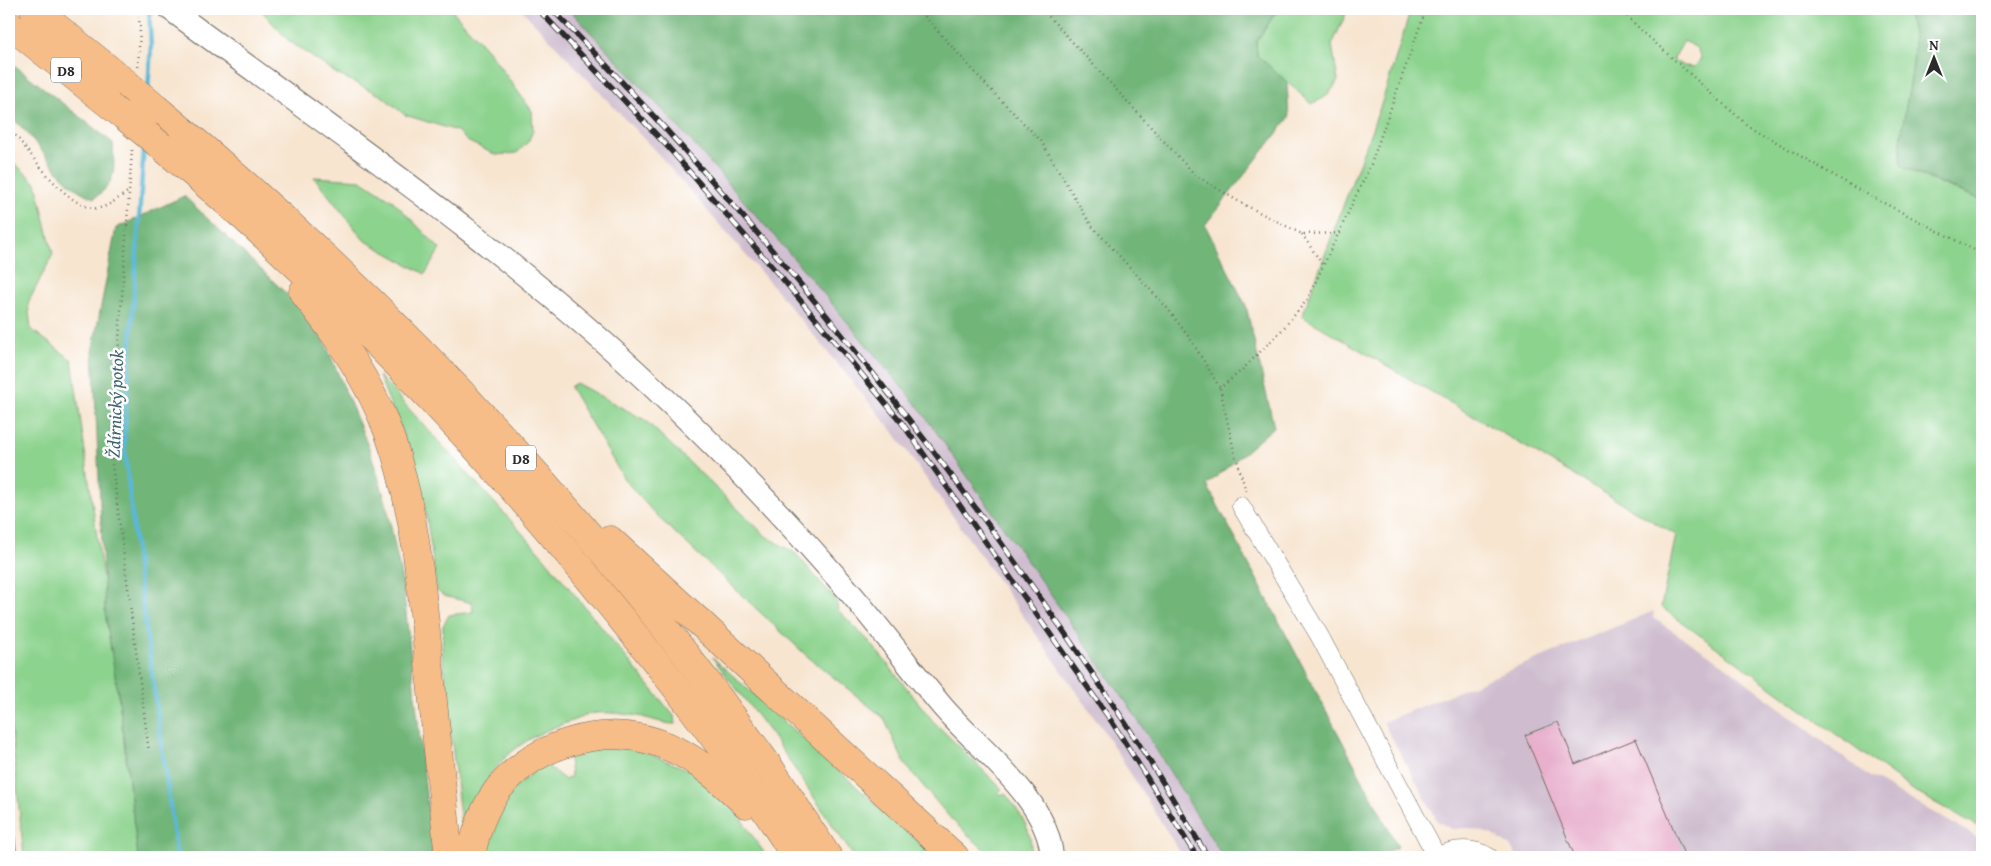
<svg xmlns="http://www.w3.org/2000/svg" width="1991" height="866" font-family="'Gentium Book Plus',serif">
  <style>
    .industrial { fill: #cfbdcf }
    .green { fill: #8cd38e; stroke: #5c7f5c; fill-rule: evenodd }
    .forest { fill: #71b579; stroke: #4e7052 }
    .lines { fill: none; stroke-linecap: round; stroke-linejoin: round }
    .stream { stroke: #5ab7d8; stroke-width: 4.5 }
    .building { fill: #e8b0cd }
    .service-casing { stroke: #726c65; stroke-width: 11 }
    .minor-casing { stroke: #726c65; stroke-width: 19 }
    .tertiary-casing { stroke: #726c65; stroke-width: 24 }
    .motorway-casing { stroke: #726c65; stroke-width: 29 }
    .path { stroke: #726c65; stroke-width: 2.5; stroke-dasharray: 1 4; stroke-linecap: butt }
    .service { stroke: #fff; stroke-width: 9 }
    .minor { stroke: #fff; stroke-width: 18 }
    .tertiary { stroke: #fff; stroke-width: 22 }
    .motorway { stroke: #f7bd88; stroke-width: 28 }
    .rail-casing { stroke: #2b2b2b; stroke-width: 5.5 }
    .rail { stroke: #fff; stroke-width: 4; stroke-dasharray: 11; stroke-linecap: butt }
    .motorway-bridge-casing { stroke: #726c65; stroke-width: 29; stroke-linecap: butt }
    .motorway-bridge { stroke: #f7bd88; stroke-width: 28 }
    .labels { text-anchor: middle; dominant-baseline: central; stroke-width: 5; stroke-linejoin: round; paint-order: stroke }
    .shield { fill: #fff; stroke: #6b6b6b; stroke-width: 1 }
    .shield-label { font-size: 15px; font-weight: bold; fill: #2b2b2b }
    .water-label { font-size: 18px; font-style: italic; fill: #3e6370; stroke: #fff }
  </style>
  <rect width="100%" height="100%" fill="#fff"/>
  <filter id="ink" filterUnits="userSpaceOnUse"><feTurbulence type="fractalNoise" baseFrequency=".02" numOctaves="2"/><feDisplacementMap in="SourceGraphic" scale="10" xChannelSelector="R" yChannelSelector="G"/><feConvolveMatrix kernelMatrix="1 2 1 2 8 2 1 2 1" color-interpolation-filters="sRGB"/></filter>
  <filter id="wash" filterUnits="userSpaceOnUse"><feTurbulence type="fractalNoise" baseFrequency=".0096" numOctaves="4" result="noise"/><feDisplacementMap in="SourceGraphic" scale="20" xChannelSelector="R" yChannelSelector="G"/><feGaussianBlur stdDeviation="1.12" result="paint"/><feColorMatrix in="noise" values="0 0 0 0 0 0 0 0 0 0 0 0 0 0 0 0 0 1.4 0 .05"/><feComposite in="paint" operator="in"/></filter>
  <g filter="url(#wash)">
    <rect width="100%" height="100%" fill="#f7e5d0"/>
    <!-- industrial -->
    <g class="industrial">
      <path d="M521,9h48l115,124 119,136 117,140 211,300 92,148h-40l-81,-129 -210,-298 -115,-139 -118,-136z"/>
      <path d="M1654,611l-1,7 70,46 142,110 117,66v17h-464l-8,-11 -19,-12 -22,-6 -17,1 -14,-7 -55,-100z"/>
    </g>
    <!-- green -->
    <g class="green">
      <path d="M260,9h191l39,44 42,58 1,20 -5,11 -11,11 -21,2 -29,-14 -10,-10 -52,-16 -23,-19 -45,-22 -48,-33z"/>
      <path d="M1278,9h70l-16,36 6,36 -10,14 -16,9 -55,-48 -1,-14z"/>
      <path d="M1411,9h493c24,36 -3,91 -1,132 0,10 7,23 10,32l69,27v628l-65,-35 -256,-186 15,-72 -374,-219 80,-214zM1684,41l13,7 4,10 -6,9 -11,-1 -11,-6z"/>
      <path d="M9,158l27,25 17,71 -25,49 3,26 41,31 32,226 1,26 14,88 19,157h-114l-15,-149z"/>
      <path d="M314,177l47,3 32,21 47,48 -15,25 -61,-34z"/>
      <path d="M379,376l164,180 131,160 1,8c-13,0 -25,-6 -37,-8 -13,-2 -30,-4 -42,-3 -10,1 -20,7 -30,10 -58,19 -87,54 -104,112l-20,-182 1,-27 6,-11 24,-3 -1,-9 -28,-7 -7,-5 -11,-78 -12,-51z"/>
      <path d="M576,383l69,37 122,117 28,16 41,47 2,10 31,31 64,80 69,68 -3,3 2,3 4,-2c13,18 32,41 24,64l-38,-1 -40,-37 -47,-56 -20,-45 -77,-62 -151,-141 -32,-36 -54,-92z"/>
      <path d="M712,657l223,200h-81l-82,-122z"/>
      <path d="M622,743l70,28 45,42 30,44h-288l24,-60 41,-34 21,17 6,-4 -2,-19 4,-7z"/>
    </g>
    <!-- forest -->
    <g class="forest">
      <path d="M569,9h709l-22,33 1,13 30,27 2,36 -84,107 41,81 28,121 -67,58 191,362 -24,10h-151l-92,-148 -211,-300 -117,-140 -119,-136z"/>
      <path d="M1904,9h78v191l-80,-33c-9,-46 29,-117 2,-158z"/>
      <path d="M9,61l104,82c1,24 5,40 -19,55 -31,-12 -40,-34 -61,-58 -7,-9 -16,-17 -24,-25z"/>
      <path d="M184,196l133,127 52,125 17,54 17,84 30,271h-295l-19,-157 -14,-88 -12,-264 23,-120z"/>
    </g>
    <g class="lines">
      <!-- stream -->
      <g class="stream">
        <path d="M148,90l3,-44 -2,-37"/>
        <path d="M144,145l-20,297 14,129 39,286"/>
      </g>
    </g>
    <g id="blocks">
      <!-- building -->
      <path class="building" d="M1558,722l17,42 61,-25 49,118h-110l-50,-122z"/>
    </g>
  </g>
  <g filter="url(#ink)">
    <use href="#blocks" fill-opacity="0" stroke="#726c65" stroke-width="1"/>
    <g class="lines">
      <defs>
        <path id="service" d="M9,829l3,28"/>
        <g id="minor">
          <path d="M1241,506l78,129 118,222"/>
          <path d="M1437,857c18,-9 34,-10 52,0"/>
        </g>
        <path id="tertiary" d="M170,9c163,121 336,239 484,379 68,64 132,131 193,201 33,38 62,78 94,116 37,44 107,93 111,152"/>
        <g id="motorway">
          <path d="M34,9l93,75"/>
          <path d="M9,24l115,92"/>
          <path d="M158,110c230,190 436,411 609,654 21,30 40,62 61,93"/>
          <path d="M161,146c169,140 322,299 459,471 63,77 123,156 176,240"/>
          <path d="M303,292c34,43 67,89 86,142 25,70 32,146 39,219 7,68 14,136 21,204"/>
          <path d="M610,540l345,317"/>
          <path d="M471,857c4,-24 13,-50 29,-70 36,-43 102,-63 156,-45 36,12 63,36 90,62"/>
        </g>
      </defs>
      <!-- service casing -->
      <use href="#service" class="service-casing"/>
      <!-- minor casing -->
      <use href="#minor" class="minor-casing"/>
      <!-- tertiary casing -->
      <use href="#tertiary" class="tertiary-casing"/>
      <!-- motorway casing -->
      <use href="#motorway" class="motorway-casing"/>
      <!-- path -->
      <g class="path">
        <path d="M918,9l72,80 51,52 50,84 77,84 23,31 29,48"/>
        <path d="M1042,9l153,166 48,29 59,30 38,-1"/>
        <path d="M1620,9l22,22 105,94 112,65 123,64"/>
        <path d="M138,67l2,-38 -2,-20"/>
        <path d="M9,128c20,21 58,84 90,80 9,-1 22,-12 30,-17"/>
        <path d="M132,150l-21,306 38,296"/>
        <path d="M1302,234l22,33"/>
        <path d="M1246,491l-12,-40 -14,-63 21,-17 41,-41 25,-30 64,-136 55,-155"/>
      </g>
      <!-- service -->
      <use href="#service" class="service"/>
      <!-- minor -->
      <use href="#minor" class="minor"/>
      <!-- tertiary -->
      <use href="#tertiary" class="tertiary"/>
      <!-- motorway -->
      <use href="#motorway" class="motorway"/>
      <defs>
        <g id="rail">
          <path d="M538,9l130,138 118,136 116,140 210,299 85,135"/>
          <path d="M552,9c212,216 401,453 568,706 31,46 59,95 88,142"/>
        </g>
      </defs>
      <!-- rail casing -->
      <use href="#rail" class="rail-casing"/>
      <!-- rail -->
      <use href="#rail" class="rail"/>
      <defs>
        <g id="motorway-bridge">
          <path d="M127,84l31,26"/>
          <path d="M124,116l37,30"/>
        </g>
      </defs>
      <!-- motorway-bridge casing -->
      <use href="#motorway-bridge" class="motorway-bridge-casing"/>
      <!-- motorway-bridge -->
      <use href="#motorway-bridge" class="motorway-bridge"/>
    </g>
  </g>
  <g class="labels">
    <!-- shield labels -->
    <g class="shield">
      <rect x="51" y="57.5" width="30" height="25" rx="4"/>
      <rect x="506" y="445.5" width="30" height="25" rx="4"/>
    </g>
    <g class="shield-label">
      <text x="66" y="70">D8</text>
      <text x="521" y="458">D8</text>
    </g>
    <!-- water labels -->
    <g class="water-label">
      <text transform="translate(115 404) rotate(-88)">Ždírnický potok</text>
    </g>
  </g>
  <!-- margin -->
  <rect width="1991" height="866" fill="none" stroke="#fff" stroke-width="30"/>
  <!-- north arrow -->
  <g transform="translate(1934 58)" stroke="#ffffff" stroke-width="4" paint-order="stroke">
  <path d="M0-4L9 19L0 12L-9 19Z" fill="#2b2b2b"/>
  <text y="-8" font-size="14" font-weight="bold" text-anchor="middle" fill="#2b2b2b">N</text>
  </g>
</svg>
